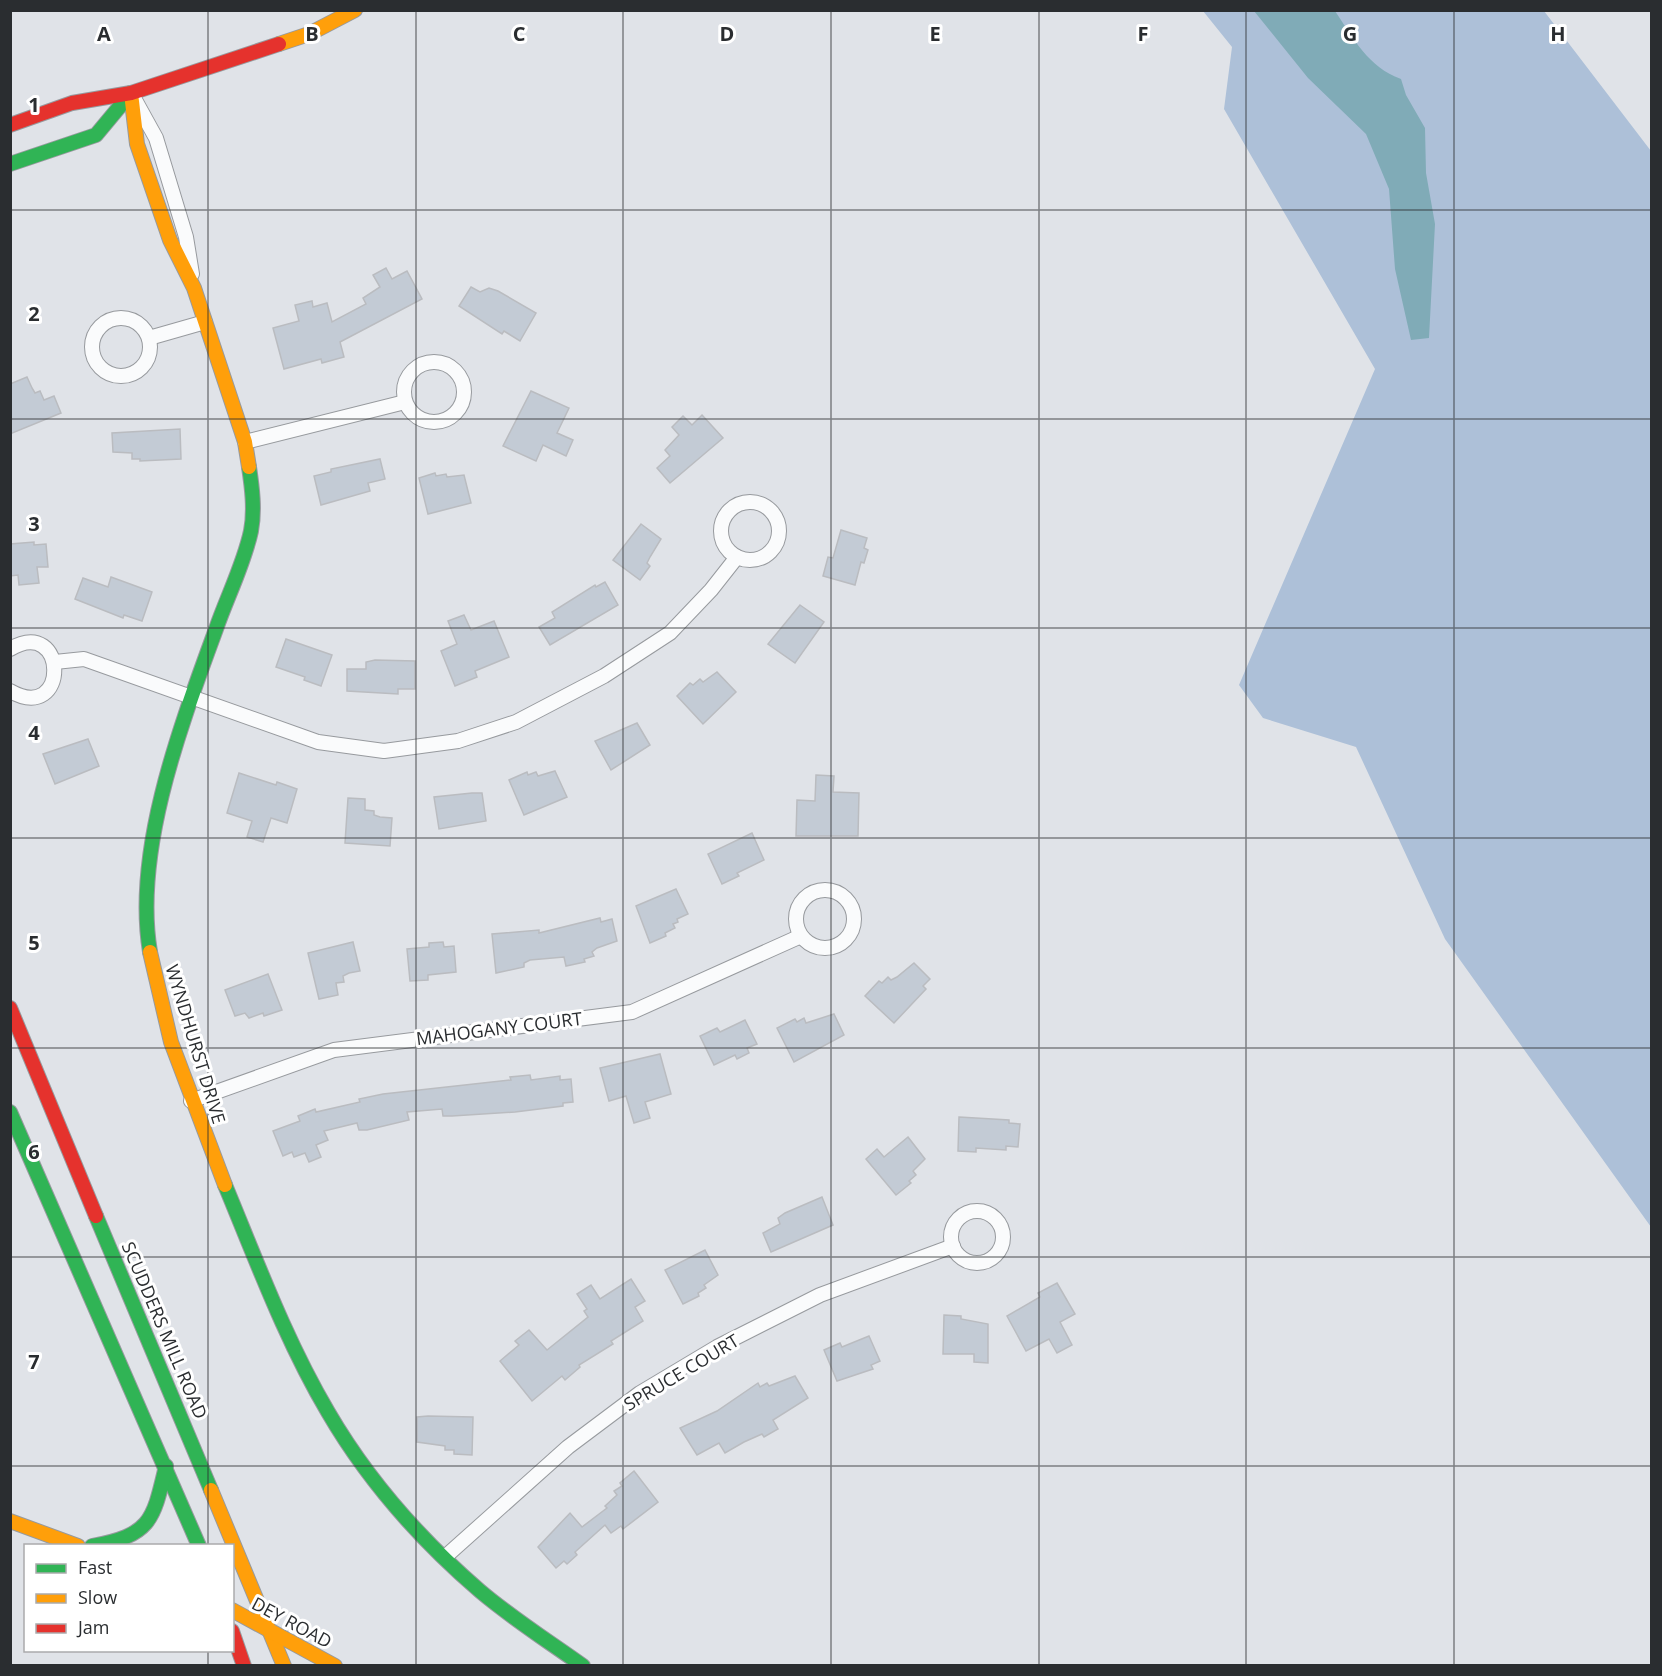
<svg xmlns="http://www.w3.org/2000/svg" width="1662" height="1676" font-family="'Open Sans',sans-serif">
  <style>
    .forest { fill: #adc0d8 }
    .water { fill: #80abb7 }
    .building { fill: #c3cbd5; stroke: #babcc0; stroke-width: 1.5 }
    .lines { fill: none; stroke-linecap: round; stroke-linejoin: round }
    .street-casing { stroke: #979a9e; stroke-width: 16 }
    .fast-casing { stroke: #979a9e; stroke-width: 16 }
    .slow-casing { stroke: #979a9e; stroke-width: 16 }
    .jam-casing { stroke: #979a9e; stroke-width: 16 }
    .street { stroke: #fafbfc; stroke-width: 14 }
    .fast { stroke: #30b455; stroke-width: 14 }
    .slow { stroke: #ff9f0a; stroke-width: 14 }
    .jam { stroke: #e5322d; stroke-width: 14 }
    .grid { fill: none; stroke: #2a2d30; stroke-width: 1.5; stroke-opacity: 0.55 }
    .labels { text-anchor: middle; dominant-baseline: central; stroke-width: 6; stroke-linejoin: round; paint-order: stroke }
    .street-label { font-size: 18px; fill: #2a2d30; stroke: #fff }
    .grid-label { font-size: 20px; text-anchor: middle; font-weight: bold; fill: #2a2d30; stroke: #fff; stroke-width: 6; stroke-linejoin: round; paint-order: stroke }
  </style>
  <rect width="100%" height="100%" fill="#e0e3e8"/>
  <!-- forest -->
  <path class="forest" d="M1203,11h341l107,140v1076l-206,-288 -89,-192 -93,-29 -24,-33 136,-316 -151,-260 8,-62z"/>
  <!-- water -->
  <path class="water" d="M1254,11h81c19,28 33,56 66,68l5,16 19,33 1,45 9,51 -6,114 -18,2 -16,-71 -6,-80 -23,-55 -58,-56z"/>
  <!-- building -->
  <g class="building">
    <path d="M386,268l6,11 15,-8 15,28 -82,43 4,15 -22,6 -1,-4 -37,10 -11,-41 26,-7 -4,-16 17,-4 1,6 14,-4 5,19 34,-18 -3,-6 17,-11 -7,-12z"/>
    <path d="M471,287l9,5 9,-4 9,3 38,22 -16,28 -16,-10 -2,3 -43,-28z"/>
    <path d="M27,377l5,11 3,5 5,-2 4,9 10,-4 7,17 -51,21v-50z"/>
    <path d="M531,391l38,17 -12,25 16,7 -7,16 -23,-11 -7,16 -33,-15z"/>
    <path d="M702,415l21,23 -53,45 -13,-15 13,-12 -5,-6 14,-15 -7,-8 11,-11 9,9z"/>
    <path d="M180,429l1,30 -41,2v-2h-8v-6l-19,-1 -1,-19z"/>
    <path d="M380,459l5,20 -17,4 2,8 -49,14 -7,-29 17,-4v-3z"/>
    <path d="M435,473l1,3 10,-2 1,3 17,-2 7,28 -43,11 -9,-36z"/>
    <path d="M641,524l20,15 -11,18 -3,6 3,3 -10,14 -27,-20z"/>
    <path d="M841,530l26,8 -3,10 4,2 -4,13 -3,-1 -6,23 -32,-9 5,-19 5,1z"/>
    <path d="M34,542v3l12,-1 2,23h-11l2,16 -20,2 -1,-10 -8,1v-32z"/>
    <path d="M111,577l41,15 -10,29 -18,-6 -1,3 -48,-19 8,-21 25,9z"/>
    <path d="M605,582l13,23 -68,40 -11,-18 16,-9 -3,-6 43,-27 1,2z"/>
    <path d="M800,605l24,17 -29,41 -27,-19z"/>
    <path d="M464,615l7,15 23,-9 15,36 -34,14 2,6 -22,9 -14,-35 16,-7 -9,-23z"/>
    <path d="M286,639l46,16 -11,31 -17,-6 1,-3 -29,-10z"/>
    <path d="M375,660l40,1v28h-17v5l-51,-3v-22h19v-7z"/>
    <path d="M717,672l19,20 -33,32 -26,-28 13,-13 3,2 7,-6 3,3z"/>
    <path d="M637,723l13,22 -39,25 -16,-29z"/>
    <path d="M88,739l11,27 -44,18 -12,-30z"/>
    <path d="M555,771l12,26 -43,18 -15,-35 18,-8 1,3 8,-3 2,4z"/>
    <path d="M239,773l37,12 1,-3 20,7 -10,34 -16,-5 -8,24 -16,-5 5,-16 -25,-8z"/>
    <path d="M816,775l18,1 -1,16 26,1 -1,43h-62l1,-36 18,1z"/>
    <path d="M472,793h10l4,28 -47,8 -5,-32z"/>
    <path d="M348,798l17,1v11l9,1v4l6,2 12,1 -2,28 -45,-3z"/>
    <path d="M752,833l12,27 -27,13 2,3 -17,8 -14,-30z"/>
    <path d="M676,889l12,25 -11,5 1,3 -5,2 2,4 -10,5 1,3 -16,7 -14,-37z"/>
    <path d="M600,918l1,4 11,-3 5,22 -20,7 -5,4 2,4 -10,3 1,3 -19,4 -2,-9 -34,3 -6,3v4l-28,6 -4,-39 47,-4v3z"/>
    <path d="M353,942l7,29 -11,2 -6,3 1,6 -8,1 2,12 -19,4 -11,-46z"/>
    <path d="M443,942l1,5 10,-1 2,26 -28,3v5l-18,1 -3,-32 22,-2v-4z"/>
    <path d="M914,963l16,16 -7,7 3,3 -32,34 -29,-27 14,-15 3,2 6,-6 3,3 6,-3z"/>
    <path d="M268,974l14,36 -18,6 -1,-3 -14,5 -4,-5 -10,3 -10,-26z"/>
    <path d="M834,1014l10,21 -50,27 -17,-34 18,-9 2,3 7,-4 2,5z"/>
    <path d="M745,1020l12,24 -10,4 2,5 -12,6 -2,-4 -21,10 -14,-29 17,-8 3,4z"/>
    <path d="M660,1054l11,40 -26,8 5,16 -16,5 -8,-27 -17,5 -9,-33z"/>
    <path d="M530,1075l1,5 29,-4v4l11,-1 2,23 -10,1v3l-48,6 -63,4h-9l-1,-7 -35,3 2,8 -42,10h-8l-2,-7 -33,8 4,9 -12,5 5,12 -12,5 -4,-9 -11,4 -2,-5 -9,4 -10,-25 27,-10 -2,-5 17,-7 1,3 44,-10 -1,-3 24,-5 128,-14 -1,-3z"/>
    <path d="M959,1117l50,3v3l11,1 -2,23 -12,-1v4l-30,-2v4l-18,-1z"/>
    <path d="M908,1137l17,22 -12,12 3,4 -7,6 2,2 -15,12 -30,-36 11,-10 7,8z"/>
    <path d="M822,1197l11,28 -62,27 -8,-19 17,-9 -2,-6 7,-5z"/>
    <path d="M705,1250l13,25 -14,10 2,3 -8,5 1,3 -16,8 -18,-34z"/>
    <path d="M631,1279l14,22 -10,6 8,14 -32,20 2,3 -34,21 1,2 -15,13 -3,-4 -30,25 -32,-40 19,-16 -4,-4 14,-11 18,20 41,-33 -4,-6 3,-2 -10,-15 14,-9 9,14z"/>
    <path d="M1057,1283l18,31 -15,8 12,23 -15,8 -8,-14 -23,12 -19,-35 33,-19 -2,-4z"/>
    <path d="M944,1315l17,1v3l27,5v39l-14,-1v-8h-31z"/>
    <path d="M869,1336l11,25 -9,4 2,4 -36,12 -13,-31 16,-7 2,4z"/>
    <path d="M795,1376l13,22 -35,22 5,9 -14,8 -2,-3 -18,8 -19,11 -6,-10 -22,12 -17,-27 37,-17 41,-28 2,4 7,-4 2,3z"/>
    <path d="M428,1416l45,1 -1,38 -18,-1v-4h-9v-4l-28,-4v-25z"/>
    <path d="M634,1471l24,31 -35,27 -2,-3 -10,7 -6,-8 -30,27 2,3 -10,9 -3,-3 -8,7 -18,-21 32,-34 12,14 25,-19 -2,-2 12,-11 -3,-4 8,-5 -2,-3z"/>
  </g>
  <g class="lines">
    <defs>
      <g id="street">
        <path d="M135,100l21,38 30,99 6,37"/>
        <circle cx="121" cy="347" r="29"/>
        <path d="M149,338l56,-16"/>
        <circle cx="434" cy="392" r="30"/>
        <path d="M245,442l160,-40"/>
        <circle cx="750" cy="531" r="29"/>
        <path d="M10,649c58,-34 60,76 0,42"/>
        <path d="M55,662l29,-3 234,83 66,9 74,-10 58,-19 88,-46 66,-43 41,-43 26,-33"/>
        <circle cx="825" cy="919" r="29"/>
        <path d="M191,1101l143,-51 298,-38 169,-76"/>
        <circle cx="977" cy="1237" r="26"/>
        <path d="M445,1557l123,-110 72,-54 77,-46 103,-52 133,-49"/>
      </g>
      <g id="fast">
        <path d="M10,164l86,-29 35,-42"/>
        <path d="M150,952c-17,-102 31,-227 66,-323 11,-32 28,-65 35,-98 4,-21 1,-44 -2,-64"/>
        <path d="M10,1112l189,434"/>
        <path d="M225,1185c32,77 61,156 103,227 39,67 94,129 152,179 33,28 68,50 103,75"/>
        <path d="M96,1216l115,274"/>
        <path d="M92,1546c59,-11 61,-25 74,-80"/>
      </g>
      <g id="slow">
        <path d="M279,44l30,-10 46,-24"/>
        <path d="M131,93l6,51 33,96 24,48 51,154 4,25"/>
        <path d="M150,952l21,90 54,143"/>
        <path d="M211,1490l73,176"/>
        <path d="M10,1521l68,25"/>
        <path d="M232,1610l103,56"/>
      </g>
      <g id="jam">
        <path d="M10,125l62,-22 59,-10 148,-49"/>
        <path d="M10,1008l86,208"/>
        <path d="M232,1631l12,35"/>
      </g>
    </defs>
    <!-- street casing -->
    <use href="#street" class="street-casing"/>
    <!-- fast casing -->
    <use href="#fast" class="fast-casing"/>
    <!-- slow casing -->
    <use href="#slow" class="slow-casing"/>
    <!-- jam casing -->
    <use href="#jam" class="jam-casing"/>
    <!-- street -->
    <use href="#street" class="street"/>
    <!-- fast -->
    <use href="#fast" class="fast"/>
    <!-- slow -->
    <use href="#slow" class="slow"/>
    <!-- jam -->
    <use href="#jam" class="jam"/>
  </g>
  <!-- grid -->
  <path class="grid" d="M208,10v1536M416,10v1656M623,10v1656M831,10v1656M1039,10v1656M1246,10v1656M1454,10v1656M10,210h1642M10,419h1642M10,628h1642M10,838h1642M10,1048h1642M10,1257h1642M10,1466h1642M208,1650v16"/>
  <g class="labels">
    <!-- street labels -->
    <g class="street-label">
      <text transform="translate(499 1028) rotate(-7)">MAHOGANY COURT</text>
      <text transform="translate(196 1044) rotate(73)">WYNDHURST DRIVE</text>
      <text transform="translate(165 1330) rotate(67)">SCUDDERS MILL ROAD</text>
      <text transform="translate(681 1372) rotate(-31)">SPRUCE COURT</text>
      <text transform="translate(292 1622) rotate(28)">DEY ROAD</text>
    </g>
  </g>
  <g class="grid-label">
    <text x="104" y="41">A</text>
    <text x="312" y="41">B</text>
    <text x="519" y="41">C</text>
    <text x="727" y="41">D</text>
    <text x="935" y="41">E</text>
    <text x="1143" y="41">F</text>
    <text x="1350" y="41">G</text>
    <text x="1558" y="41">H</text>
    <text x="34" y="112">1</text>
    <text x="34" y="321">2</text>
    <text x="34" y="531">3</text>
    <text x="34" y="740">4</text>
    <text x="34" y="950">5</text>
    <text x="34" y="1159">6</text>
    <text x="34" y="1369">7</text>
  </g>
  <!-- border -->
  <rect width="1662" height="1676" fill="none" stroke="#2a2d30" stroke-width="24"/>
  <!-- legend -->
  <rect x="24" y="1544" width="210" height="108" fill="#ffffff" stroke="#aaabac" stroke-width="1.5"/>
  <rect x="36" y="1564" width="30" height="9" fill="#30b455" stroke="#aaabac" stroke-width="1.5"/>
  <text x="78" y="1574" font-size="18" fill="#2a2d30">Fast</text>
  <rect x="36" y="1594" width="30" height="9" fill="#ff9f0a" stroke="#aaabac" stroke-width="1.5"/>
  <text x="78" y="1604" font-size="18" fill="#2a2d30">Slow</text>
  <rect x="36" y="1624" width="30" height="9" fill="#e5322d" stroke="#aaabac" stroke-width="1.5"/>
  <text x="78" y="1634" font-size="18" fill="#2a2d30">Jam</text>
</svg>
